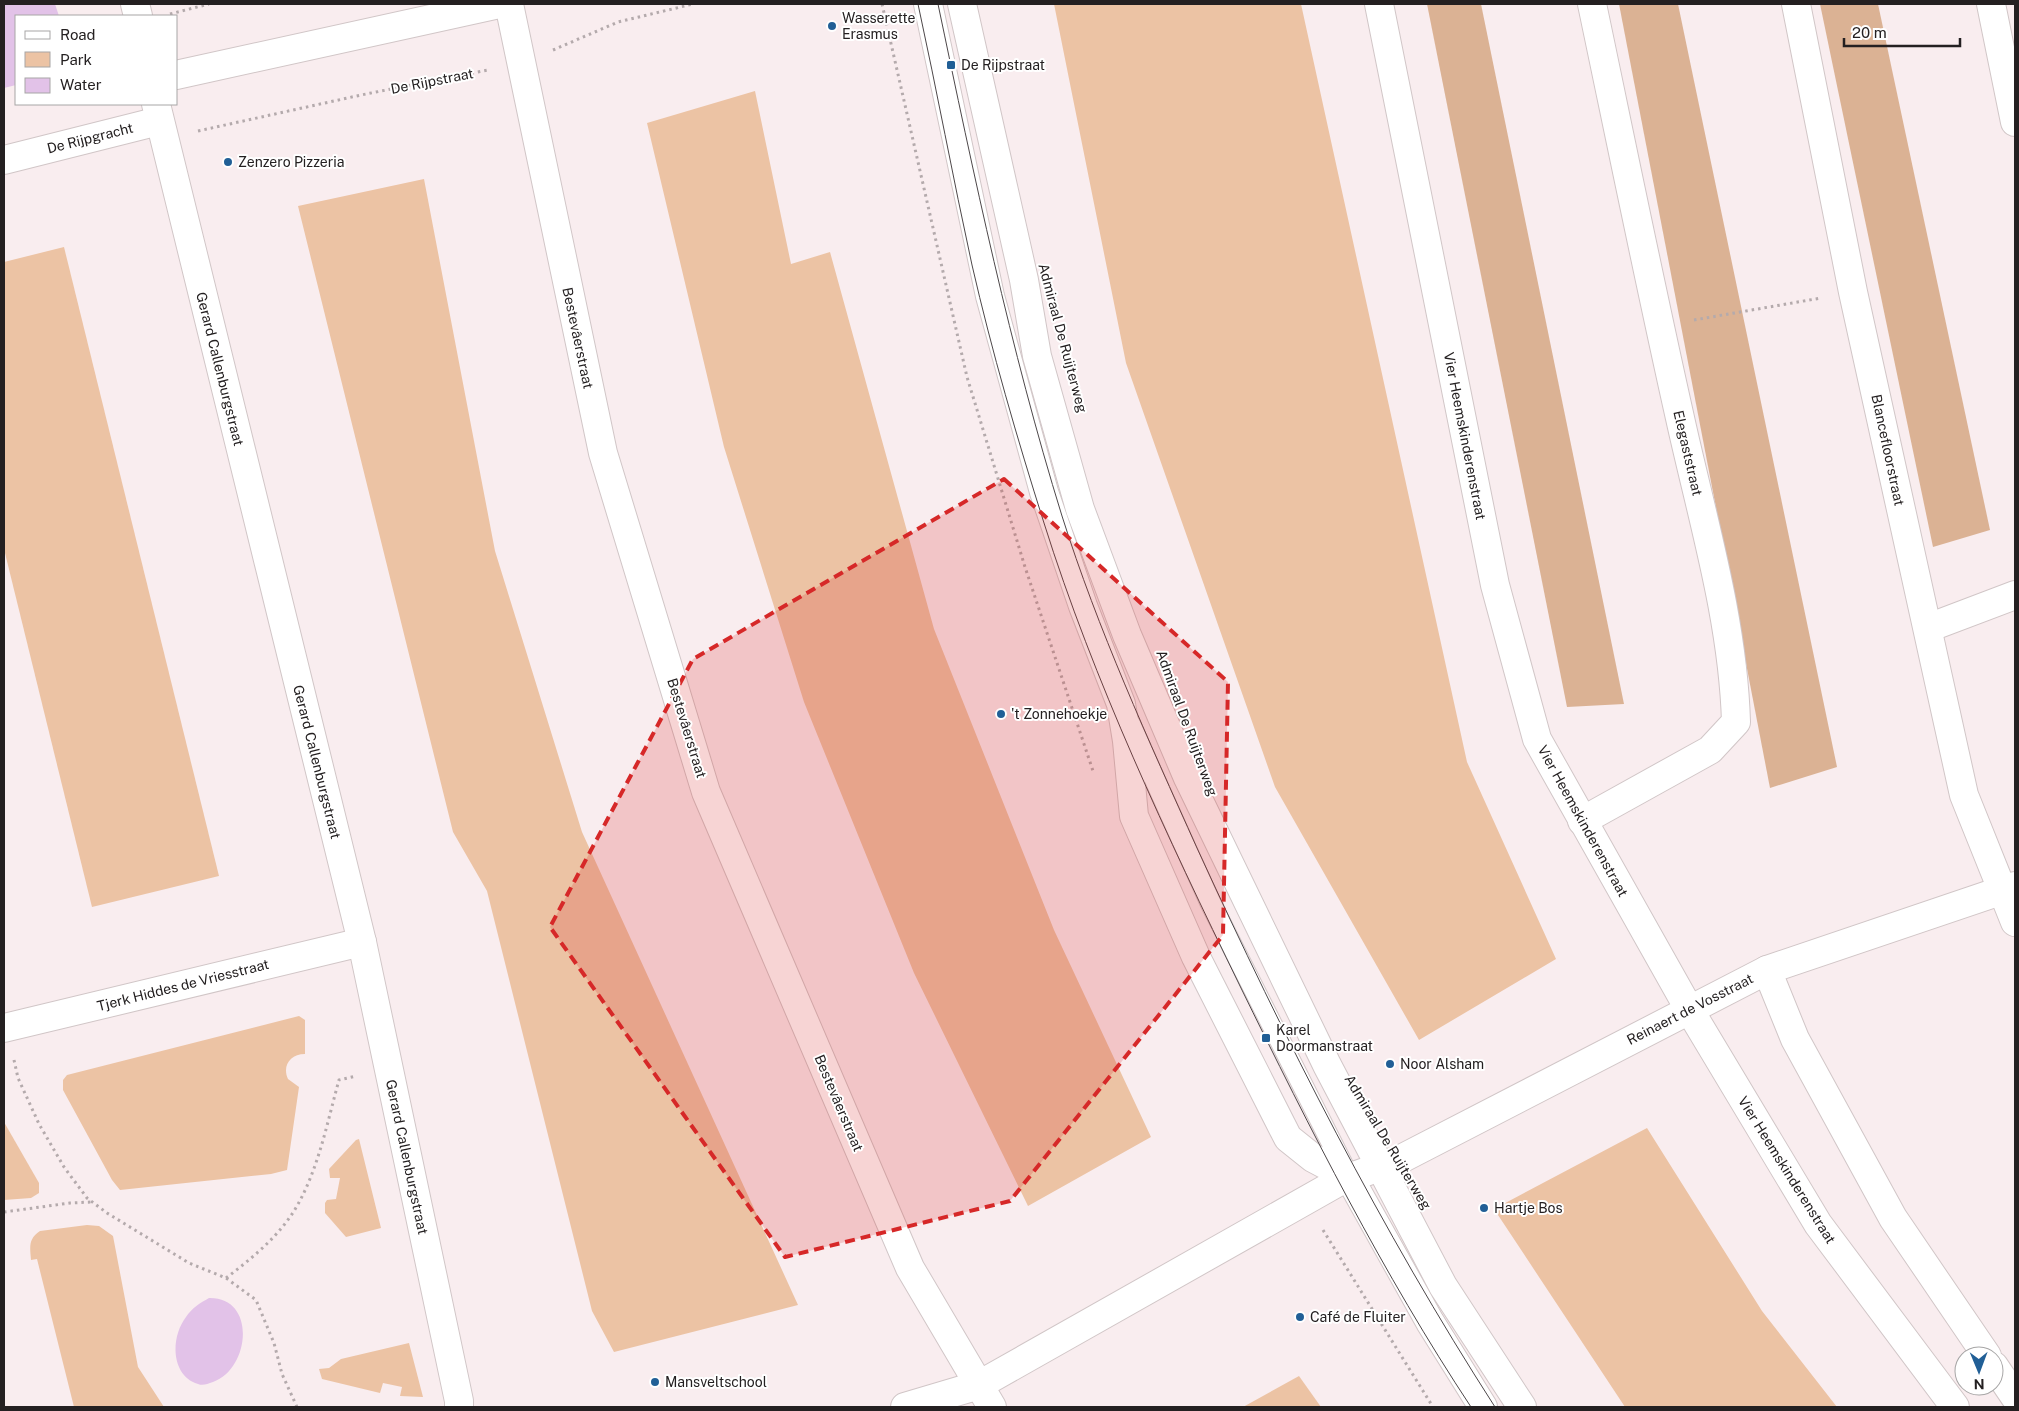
<svg xmlns="http://www.w3.org/2000/svg" width="2019" height="1411" font-family="'Public Sans',sans-serif">
  <style>
    .green { fill: #ecc3a4 }
    .forest { fill: #dbb294 }
    .water { fill: #e2c2e8 }
    .lines { fill: none; stroke-linecap: round; stroke-linejoin: round }
    .service-casing { stroke: #d1c6c7; stroke-width: 22 }
    .minor-casing { stroke: #d1c6c7; stroke-width: 30 }
    .tertiary-casing { stroke: #d1c6c7; stroke-width: 30 }
    .path { stroke: #b4aaac; stroke-width: 3; stroke-dasharray: 2.5 4; stroke-linecap: butt }
    .service { stroke: #fff; stroke-width: 20 }
    .minor { stroke: #fff; stroke-width: 28 }
    .tertiary { stroke: #fff; stroke-width: 28 }
    .tram { stroke: #4d4749; stroke-width: 1 }
    .marked { fill: #d62828; fill-opacity: 0.2; stroke: #d62828; stroke-width: 4; stroke-dasharray: 10 6; stroke-linejoin: round }
    .poi-dot { fill: #215f96; stroke: #fff; stroke-width: 2 }
    .labels { text-anchor: middle; dominant-baseline: central; stroke-width: 4; stroke-linejoin: round; paint-order: stroke }
    .poi-label { font-size: 14px; fill: #242021; stroke: #fff; text-anchor: start }
    .street-label { font-size: 14px; fill: #242021; stroke: #fff }
  </style>
  <rect width="100%" height="100%" fill="#f9edef"/>
  <!-- green -->
  <g class="green">
    <path d="M1054,4h247l166,758 89,197 -137,81 -144,-253 -149,-424z"/>
    <path d="M755,91l36,173 39,-12 104,377 120,301 97,207 -123,69 -114,-233 -110,-271 -80,-255 -77,-324z"/>
    <path d="M424,179l71,372 87,281 216,473 -184,47 -22,-41 -105,-420 -34,-59 -155,-626z"/>
    <path d="M64,247l155,629 -127,31 -88,-358v-287z"/>
    <path d="M299,1016l6,4v34c-15,0 -23,12 -17,25l11,8 -12,83 -16,4 -151,16 -8,-10 -49,-90v-10l4,-5z"/>
    <path d="M4,1122l35,61v10l-8,5 -27,2z"/>
    <path d="M1647,1128l115,183 75,96h-212l-131,-198z"/>
    <path d="M359,1139l22,89 -35,9 -21,-24v-10l2,-3 9,-1 4,-21h-10l-1,-9 27,-29z"/>
    <path d="M87,1225l12,1 14,10 25,131 26,40h-90l-37,-148 -6,1c-1,-13 -3,-21 9,-29z"/>
    <path d="M409,1343l14,54 -23,-1 2,-9 -19,-4 -3,10 -58,-14 -3,-10 10,-1 12,-9z"/>
    <path d="M1299,1376l22,31h-78z"/>
  </g>
  <!-- forest -->
  <g class="forest">
    <path d="M1427,4h54l143,700 -57,3z"/>
    <path d="M1619,4h59l159,763 -67,21z"/>
    <path d="M1820,4h58l112,526 -57,17z"/>
  </g>
  <!-- water -->
  <g class="water">
    <path d="M4,4h51l4,12h-43v69l-12,3z"/>
    <path d="M209,1298c48,-1 41,71 4,84 -6,2 -10,4 -15,2 -27,-8 -28,-46 -12,-67 6,-9 14,-14 23,-19z"/>
  </g>
  <g class="lines">
    <defs>
      <path id="service" d="M1130,724l80,178 139,275"/>
      <g id="minor">
        <path d="M135,4l3,12"/>
        <path d="M509,4l94,449 103,339 204,476 82,139"/>
        <path d="M1379,4l116,581 42,154 152,270 129,215 137,183"/>
        <path d="M1796,4l57,288 111,503 51,127"/>
        <path d="M1991,4l24,118"/>
        <path d="M176,75l323,-71"/>
        <path d="M156,104l206,838 97,459v6"/>
        <path d="M4,160l155,-39"/>
        <path d="M1928,628l87,-33"/>
        <path d="M1582,821l128,-71 26,-28c-3,-103 -34,-204 -56,-304 -31,-138 -59,-276 -88,-414"/>
        <path d="M1767,970l28,69 98,179 94,138"/>
        <path d="M4,1028l358,-86"/>
        <path d="M1994,1366l21,31"/>
        <path d="M905,1407l74,-22 361,-204 59,-21 368,-190 248,-84"/>
      </g>
      <g id="tertiary">
        <path d="M928,4l62,292 54,196 39,114 38,98 6,37 7,75 62,141 92,181 25,20 36,19 81,145 53,85"/>
        <path d="M962,4l62,276 13,76 43,153 47,126 61,143 139,287 116,221 79,121"/>
      </g>
    </defs>
    <!-- service casing -->
    <use href="#service" class="service-casing"/>
    <!-- minor casing -->
    <use href="#minor" class="minor-casing"/>
    <!-- tertiary casing -->
    <use href="#tertiary" class="tertiary-casing"/>
    <!-- path -->
    <g class="path">
      <path d="M882,4l85,373 58,190 68,204"/>
      <path d="M170,14l39,-10"/>
      <path d="M553,50l65,-28 75,-18"/>
      <path d="M198,131l163,-36 127,-25"/>
      <path d="M1694,320l127,-22"/>
      <path d="M14,1060l4,18 21,46 25,43 23,31 20,15 82,50 37,15 30,22 18,43 8,31 15,33"/>
      <path d="M4,1212l66,-9 22,-1"/>
      <path d="M1323,1230l110,177"/>
      <path d="M226,1278c25,-19 51,-40 68,-67 24,-39 33,-88 45,-131l17,-4"/>
    </g>
    <!-- service -->
    <use href="#service" class="service"/>
    <!-- minor -->
    <use href="#minor" class="minor"/>
    <!-- tertiary -->
    <use href="#tertiary" class="tertiary"/>
    <!-- tram -->
    <g class="tram">
      <path d="M918,4c19,87 35,174 54,261 20,87 45,173 72,258 50,159 123,313 196,463 70,143 143,288 231,421"/>
      <path d="M938,4c36,172 72,344 124,512 36,114 86,223 135,332 88,192 184,382 298,559"/>
    </g>
  </g>
  <!-- marked area -->
  <path class="marked" d="M1004,479l224,203 -5,253 -213,266 -225,56 -235,-330 143,-268z"/>
  <!-- markers -->
  <g class="poi-dot">
    <circle cx="832" cy="26" r="5"/>
    <rect x="946" y="60" width="10" height="10" rx="2.5"/>
    <circle cx="228" cy="162" r="5"/>
    <circle cx="1001" cy="714" r="5"/>
    <rect x="1261" y="1033" width="10" height="10" rx="2.5"/>
    <circle cx="1390" cy="1064" r="5"/>
    <circle cx="1484" cy="1208" r="5"/>
    <circle cx="1300" cy="1317" r="5"/>
    <circle cx="655" cy="1382" r="5"/>
  </g>
  <g class="labels">
    <!-- poi labels -->
    <g class="poi-label">
      <text x="842" y="18">Wasserette<tspan x="842" dy="16">Erasmus</tspan></text>
      <text x="961" y="65">De Rijpstraat</text>
      <text x="238" y="162">Zenzero Pizzeria</text>
      <text x="1011" y="714">'t Zonnehoekje</text>
      <text x="1276" y="1030">Karel<tspan x="1276" dy="16">Doormanstraat</tspan></text>
      <text x="1400" y="1064">Noor Alsham</text>
      <text x="1494" y="1208">Hartje Bos</text>
      <text x="1310" y="1317">Café de Fluiter</text>
      <text x="665" y="1382">Mansveltschool</text>
    </g>
    <!-- street labels -->
    <g class="street-label">
      <text transform="translate(432 81) rotate(-11)">De Rijpstraat</text>
      <text transform="translate(90 138) rotate(-14)">De Rijpgracht</text>
      <text transform="translate(578 338) rotate(78)">Bestevâerstraat</text>
      <text transform="translate(1063 338) rotate(75)">Admiraal De Ruijterweg</text>
      <text transform="translate(220 369) rotate(76)">Gerard Callenburgstraat</text>
      <text transform="translate(1465 436) rotate(79)">Vier Heemskinderenstraat</text>
      <text transform="translate(1888 450) rotate(78)">Blancefloorstraat</text>
      <text transform="translate(1688 453) rotate(77)">Elegaststraat</text>
      <text transform="translate(1187 723) rotate(70)">Admiraal De Ruijterweg</text>
      <text transform="translate(687 728) rotate(73)">Bestevâerstraat</text>
      <text transform="translate(317 762) rotate(76)">Gerard Callenburgstraat</text>
      <text transform="translate(1583 821) rotate(61)">Vier Heemskinderenstraat</text>
      <text transform="translate(183 985) rotate(-14)">Tjerk Hiddes de Vriesstraat</text>
      <text transform="translate(1690 1009) rotate(-27)">Reinaert de Vosstraat</text>
      <text transform="translate(839 1103) rotate(67)">Bestevâerstraat</text>
      <text transform="translate(1388 1142) rotate(59)">Admiraal De Ruijterweg</text>
      <text transform="translate(407 1157) rotate(78)">Gerard Callenburgstraat</text>
      <text transform="translate(1787 1170) rotate(58)">Vier Heemskinderenstraat</text>
    </g>
  </g>
  <!-- border -->
  <rect width="2019" height="1411" fill="none" stroke="#242021" stroke-width="10"/>
  <!-- legend -->
  <rect x="15" y="15" width="162" height="90" fill="#ffffff" stroke="#a7a6a6"/>
  <rect x="25" y="31" width="25" height="8" fill="#ffffff" stroke="#a7a6a6"/>
  <text x="60" y="40" font-size="15" fill="#242021">Road</text>
  <rect x="25" y="52" width="25" height="15" fill="#ecc3a4" stroke="#a7a6a6"/>
  <text x="60" y="65" font-size="15" fill="#242021">Park</text>
  <rect x="25" y="78" width="25" height="15" fill="#e2c2e8" stroke="#a7a6a6"/>
  <text x="60" y="90" font-size="15" fill="#242021">Water</text>
  <!-- north arrow -->
  <g transform="translate(1979 1371) rotate(179)"><circle r="24" fill="#ffffff" stroke="#a7a6a6"/>
  <path d="M0-4L9 19L0 12L-9 19Z" fill="#215f96"/>
  <text y="-8" font-size="14" font-weight="bold" text-anchor="middle" fill="#242021">N</text>
  </g>
  <!-- scale -->
  <path d="M1844 38v8h116v-8" fill="none" stroke="#242021" stroke-width="2.5"/>
  <text x="1852" y="38" font-size="15" fill="#242021" stroke="#ffffff" stroke-width="4" paint-order="stroke">20 m</text>
</svg>
